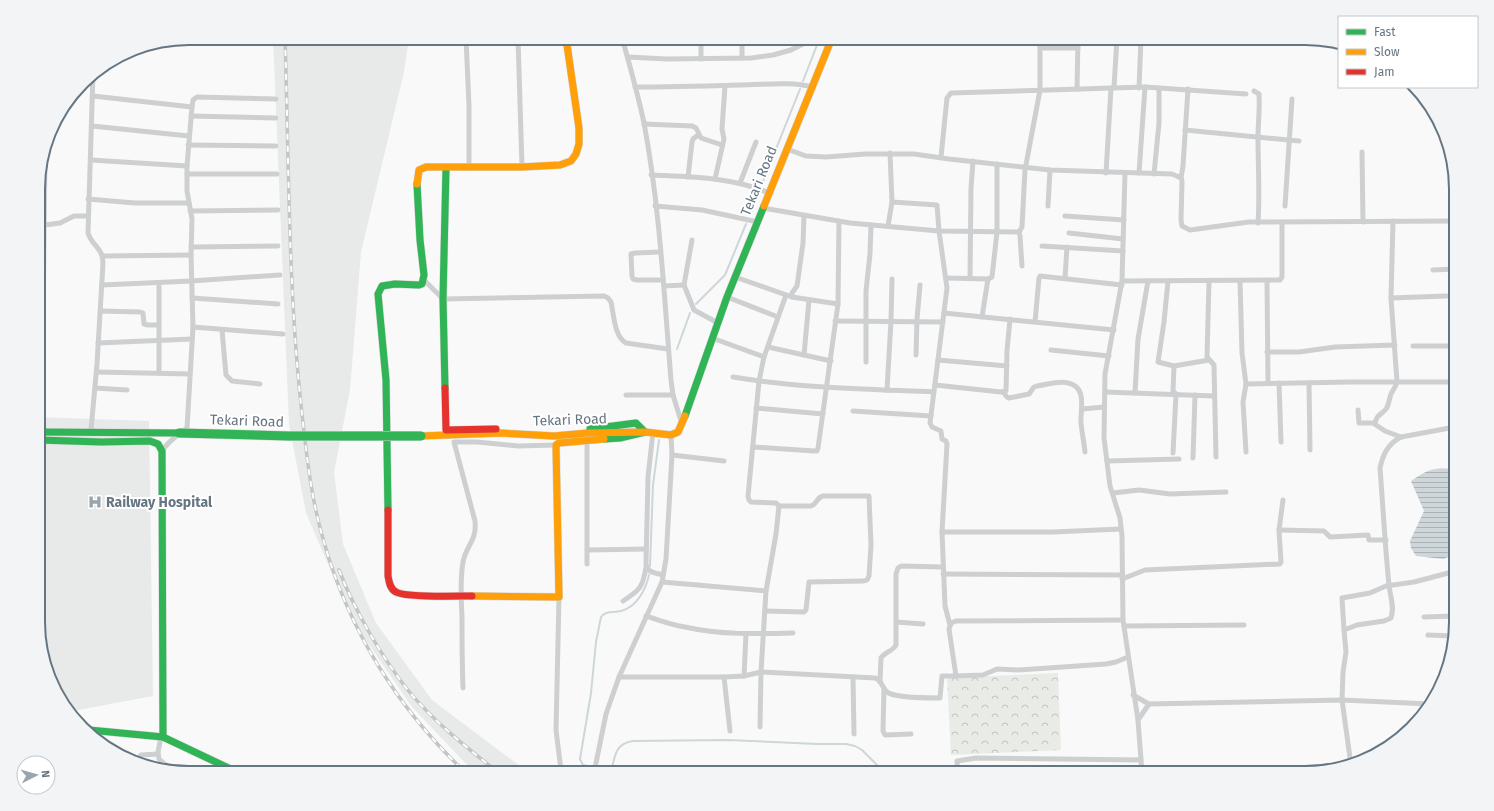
<svg xmlns="http://www.w3.org/2000/svg" width="1494" height="811" font-family="'Fira Sans',sans-serif">
  <style>
    .built { fill: #e8e9e9 }
    .forest { fill: url(#forest-crowns) }
    .water { fill: url(#water-rules) }
    .lines { fill: none; stroke-linecap: round; stroke-linejoin: round }
    .stream { stroke: #ced6d9; stroke-width: 2 }
    .fast-casing { stroke: #d5d6d7; stroke-width: 8 }
    .slow-casing { stroke: #d5d6d7; stroke-width: 8 }
    .jam-casing { stroke: #d5d6d7; stroke-width: 8 }
    .street { stroke: #cecfd0; stroke-width: 5 }
    .fast { stroke: #30b455; stroke-width: 7 }
    .slow { stroke: #ff9f0a; stroke-width: 7 }
    .jam { stroke: #e5322d; stroke-width: 7 }
    .rail-casing { stroke: #c3c5c6; stroke-width: 3.5 }
    .rail { stroke: #fff; stroke-width: 2; stroke-dasharray: 6; stroke-linecap: butt }
    .fast-bridge-casing { stroke: #d5d6d6; stroke-width: 10; stroke-linecap: butt }
    .fast-bridge { stroke: #30b455; stroke-width: 9 }
    .labels { text-anchor: middle; dominant-baseline: central; stroke-width: 4; stroke-linejoin: round; paint-order: stroke }
    .street-label { font-size: 14px; fill: #657683; stroke: #fff }
    .poi-label { font-size: 14px; font-weight: bold; fill: #657683; stroke: #fff; text-anchor: start }
    .rim { fill: none; stroke: #657683; stroke-width: 2 }
  </style>
  <defs>
    <pattern id="forest-crowns" width="20" height="18" patternUnits="userSpaceOnUse"><rect width="20" height="18" fill="#e8ebe6"/><path d="M2 6a3 3 0 1 1 6 0M12 15a3 3 0 1 1 6 0" fill="none" stroke="#c0c3c0"/></pattern>
    <pattern id="water-rules" width="6" height="5" patternUnits="userSpaceOnUse"><rect width="6" height="5" fill="#ced6d9"/><path d="M0 2.5h6" fill="none" stroke="#abb2b5"/></pattern>
  </defs>
  <rect width="100%" height="100%" fill="#f9f9f9"/>
  <!-- built -->
  <g class="built">
    <path d="M273,38h136l-5,34 -43,180 -11,138 -16,82 9,72 33,79 56,77 73,55 25,18h-51l-9,-5 -58,-61 -60,-87 -46,-107 -17,-89z"/>
    <path d="M39,417l110,4 4,275 -85,16 -19,-33 -10,-37z"/>
  </g>
  <!-- forest -->
  <path class="forest" d="M1058,673l3,77 -110,5 -4,-77z"/>
  <!-- water -->
  <path class="water" d="M1456,459v95l-13,5 -27,-3 -5,-8 -1,-7 14,-30 -13,-30c14,-10 23,-15 40,-12z"/>
  <g class="lines">
    <!-- stream -->
    <g class="stream">
      <path d="M803,81l14,-36"/>
      <path d="M762,184l38,-95"/>
      <path d="M750,215l8,-21"/>
      <path d="M696,304l29,-29 21,-51"/>
      <path d="M677,349l13,-36"/>
      <path d="M650,566l3,-81 6,-45"/>
      <path d="M588,766l-5,-1 -3,-6 11,-66 5,-51 5,-25c5,-7 13,-4 20,-6 16,-4 25,-22 28,-36"/>
      <path d="M601,770l10,3"/>
      <path d="M611,773c4,-16 3,-29 22,-32l95,-1 89,4h29l9,2 7,4 23,23"/>
    </g>
    <defs>
      <g id="fast">
        <path d="M445,388l-2,-89 3,-131"/>
        <path d="M685,416l42,-119 37,-91"/>
        <path d="M590,429l46,-6 9,9 -25,6 -16,1"/>
        <path d="M39,432l140,1"/>
        <path d="M39,440l62,2 49,-1 8,3 4,7 1,286"/>
        <path d="M388,510l-2,-130 -8,-86 4,-8 13,-2 24,1 3,-1 2,-9 -4,-35 -3,-56"/>
        <path d="M89,730l74,7 76,36"/>
      </g>
      <g id="slow">
        <path d="M417,184l2,-14 7,-3h96l38,-2 11,-4 5,-7 3,-10v-16l-13,-90"/>
        <path d="M764,206l68,-168"/>
        <path d="M421,436l79,-3 54,3 34,-3 57,-1 26,3 7,-3 7,-16"/>
        <path d="M472,596l87,1 -3,-152 3,-2 45,-4"/>
      </g>
      <g id="jam">
        <path d="M445,388l1,42 50,-1"/>
        <path d="M388,510v66c1,6 2,13 8,16 10,6 62,4 76,4"/>
      </g>
    </defs>
    <!-- fast casing -->
    <use href="#fast" class="fast-casing"/>
    <!-- slow casing -->
    <use href="#slow" class="slow-casing"/>
    <!-- jam casing -->
    <use href="#jam" class="jam-casing"/>
    <!-- street -->
    <g class="street">
      <path d="M466,38l3,68v62"/>
      <path d="M518,38l4,129"/>
      <path d="M622,38c8,28 16,57 22,85 16,85 20,172 27,257l2,15 8,26"/>
      <path d="M701,38v21"/>
      <path d="M1040,48h38"/>
      <path d="M628,57l39,2 84,-1 22,-3 18,-5 24,-12"/>
      <path d="M742,58v-20"/>
      <path d="M635,87c35,0 70,-1 105,-2 24,0 49,-4 73,2"/>
      <path d="M1139,88l2,-50"/>
      <path d="M1077,89l1,-51"/>
      <path d="M1254,91l5,3c1,15 -1,29 -1,44 0,28 2,56 0,85"/>
      <path d="M93,96l99,11 1,-7 4,-3 79,2"/>
      <path d="M191,116l85,2"/>
      <path d="M644,124l48,2 4,2 5,10 21,7"/>
      <path d="M92,126l97,10"/>
      <path d="M1185,130l114,11"/>
      <path d="M188,145l88,1"/>
      <path d="M787,149l19,7 20,1 39,-3h49l35,5 101,11 122,4 9,4 1,3 -1,39 1,6 8,4 59,-8 206,-1"/>
      <path d="M1362,152l1,70"/>
      <path d="M941,157l6,-59 4,-5 194,-6 101,7"/>
      <path d="M91,160l96,6"/>
      <path d="M1106,173l5,-85 3,-1 3,-49"/>
      <path d="M1125,173l-3,108 -17,93 -1,64 6,48 10,32 2,18 1,84 15,100"/>
      <path d="M1139,173l6,-86"/>
      <path d="M187,174h90"/>
      <path d="M1154,174l5,-51v-35"/>
      <path d="M651,175c40,2 80,2 118,18"/>
      <path d="M688,177l4,-35 1,-3 5,-4"/>
      <path d="M1181,178l2,-12 5,-77"/>
      <path d="M715,179l9,-40 -2,-10 3,-43"/>
      <path d="M740,183l16,-41"/>
      <path d="M88,199l47,4h53"/>
      <path d="M892,202l45,3 2,26 8,57 -17,135 2,4 9,4 1,8 4,2 1,3 -5,88 3,74 5,19"/>
      <path d="M655,206l47,4 56,12"/>
      <path d="M1048,206l2,-36"/>
      <path d="M1285,206l7,-107"/>
      <path d="M763,208l87,15 89,8 80,1 1,4 2,30"/>
      <path d="M190,211l88,-1"/>
      <path d="M1065,216l59,4"/>
      <path d="M45,225l15,-2 14,-7h14"/>
      <path d="M888,226l4,-24 -2,-49"/>
      <path d="M1019,232l3,-5 3,-57 15,-80v-52"/>
      <path d="M1069,233l54,6"/>
      <path d="M1042,246l81,5"/>
      <path d="M191,247l87,-1"/>
      <path d="M660,252l-25,1 -4,1 1,22 1,3 4,1h26"/>
      <path d="M103,256l88,-1"/>
      <path d="M1433,270l22,-1"/>
      <path d="M735,277l57,20 46,7"/>
      <path d="M946,278l42,1 4,-2 5,-45v-68"/>
      <path d="M970,278l1,-90 2,-27"/>
      <path d="M1065,278l2,-31"/>
      <path d="M424,280l19,19 161,-3 4,2 3,4c3,13 3,34 15,41l42,6"/>
      <path d="M1122,281l158,-1 2,-3v-54"/>
      <path d="M1168,281l-4,41 -6,40 16,4 35,-6"/>
      <path d="M1209,281l-2,76 7,8 2,92"/>
      <path d="M1240,281l2,72 4,31 -3,18 3,50"/>
      <path d="M1267,281l1,102"/>
      <path d="M102,285l89,-4 89,-6"/>
      <path d="M684,285l8,-45"/>
      <path d="M664,286l20,-1 10,25 24,13"/>
      <path d="M727,297l51,20"/>
      <path d="M792,297v-4l5,-7 6,-43 1,-27"/>
      <path d="M192,298l86,6"/>
      <path d="M1391,298l55,-2"/>
      <path d="M101,311l39,1 3,1 1,11 4,1h11"/>
      <path d="M944,313l170,17"/>
      <path d="M982,317l6,-38"/>
      <path d="M835,321l108,1"/>
      <path d="M1035,322l4,-44 1,-2 82,9"/>
      <path d="M193,327l90,7"/>
      <path d="M222,330l4,45 6,6 28,3"/>
      <path d="M39,335l4,-10 2,-172"/>
      <path d="M712,338l52,19"/>
      <path d="M98,343l94,-4"/>
      <path d="M1413,346h42"/>
      <path d="M768,347l63,14"/>
      <path d="M1051,350l58,6"/>
      <path d="M1267,352h32l36,-5 60,-2"/>
      <path d="M804,355l5,-55"/>
      <path d="M916,355l1,-36 3,-34"/>
      <path d="M938,360l69,6"/>
      <path d="M866,362v-71l4,-37 1,-29"/>
      <path d="M97,372l93,2"/>
      <path d="M159,373v-90"/>
      <path d="M733,377c67,11 134,12 201,15"/>
      <path d="M1279,383l2,59"/>
      <path d="M1309,383l1,67"/>
      <path d="M1246,384l104,-2h105"/>
      <path d="M935,385l66,7 5,-1 1,-40 3,-32"/>
      <path d="M95,388l32,2"/>
      <path d="M887,390l4,-69 1,-42"/>
      <path d="M1003,392l4,5 2,1 20,-4 5,-7 3,-1c9,-1 22,-6 31,-3 20,4 12,27 13,40 1,10 3,19 4,29"/>
      <path d="M1105,392l109,4"/>
      <path d="M1135,393l3,-54 10,-58"/>
      <path d="M626,395h47"/>
      <path d="M756,408l67,6"/>
      <path d="M1082,409l22,-2"/>
      <path d="M1358,410l1,13h14l12,8 16,6"/>
      <path d="M853,411l78,5"/>
      <path d="M1375,424c1,-9 6,-9 11,-15 3,-4 3,-10 5,-15 2,-4 5,-8 6,-12l-6,-84 2,-77"/>
      <path d="M91,430l6,-66 6,-101c0,-15 -11,-17 -15,-30l5,-160"/>
      <path d="M653,432l-5,45 -2,87c1,9 10,9 17,11"/>
      <path d="M753,447l61,4h3l1,-3 20,-144 1,-83"/>
      <path d="M162,451c6,-10 16,-16 25,-23l6,-101 -2,-72 1,-36 -5,-28v-25l5,-59"/>
      <path d="M1173,453l3,-59 -3,-3 1,-25"/>
      <path d="M672,455l52,6"/>
      <path d="M1193,458l2,-63"/>
      <path d="M1107,461l72,-2"/>
      <path d="M1113,493l26,-3 31,4 56,-2"/>
      <path d="M1279,530l45,1 6,6 38,-2 1,5h17"/>
      <path d="M942,532h111l68,-3"/>
      <path d="M587,550l59,-1"/>
      <path d="M587,564v-123"/>
      <path d="M943,574l179,1"/>
      <path d="M1122,579l23,-9 135,-6 1,-2 -2,-32 4,-30"/>
      <path d="M662,582l104,9"/>
      <path d="M559,597l-3,133 5,40 6,3"/>
      <path d="M623,601c17,-11 20,-14 23,-34"/>
      <path d="M765,611l39,1 2,-2 3,-28 55,-1 3,-1 2,-4 2,-31 -2,-49h-46c-6,1 -6,8 -12,10h-32"/>
      <path d="M646,616c13,4 25,9 39,11 35,8 72,7 108,6"/>
      <path d="M1424,617l32,-1"/>
      <path d="M1123,620l-167,1 -5,2 -2,6 7,47 27,-1 14,-6 22,1 87,-6 10,-2 12,-5"/>
      <path d="M896,622l27,2"/>
      <path d="M1124,626l120,-1"/>
      <path d="M1344,630l-2,-32 28,-5 16,-7 28,-4 42,-11"/>
      <path d="M1428,635l25,1"/>
      <path d="M744,676l2,-42"/>
      <path d="M619,677h105l20,-1 17,-4 114,6c7,2 7,10 12,14 7,6 43,6 53,6l2,-22h14"/>
      <path d="M724,677l6,54"/>
      <path d="M853,677l1,57"/>
      <path d="M880,681l1,-23c4,-6 12,-7 15,-13v-71l2,-6 3,-2 42,1"/>
      <path d="M463,688c-1,-24 -1,-47 -1,-71 -1,-18 -2,-38 1,-55 3,-17 14,-20 12,-41l-21,-79h23l41,4 38,-1"/>
      <path d="M884,689l-1,42 2,4 26,-1"/>
      <path d="M1133,695l16,9 193,-4 88,4"/>
      <path d="M760,727l1,-55 5,-81 10,-57 3,-28 -3,-3 -25,-1 -2,-2 -1,-4 11,-115 5,-24 22,-62"/>
      <path d="M161,737l-3,15 1,7 10,9"/>
      <path d="M137,761l4,-6 17,-1"/>
      <path d="M1351,765l-9,-65 1,-28 3,-20 -2,-22 13,-5 27,-4 7,-3c4,-11 -1,-22 -2,-33 -4,-39 -6,-78 -9,-117 3,-14 8,-24 21,-31l54,-10"/>
      <path d="M594,773l12,-59 13,-37 43,-95 4,-23 6,-104 -1,-20"/>
      <path d="M958,773l-1,-12 19,-3 165,2"/>
      <path d="M1142,773l-4,-53 11,-16"/>
    </g>
    <!-- fast -->
    <use href="#fast" class="fast"/>
    <!-- slow -->
    <use href="#slow" class="slow"/>
    <!-- jam -->
    <use href="#jam" class="jam"/>
    <defs>
      <g id="rail">
        <path d="M285,38c4,125 3,252 17,376 5,44 9,85 22,128 25,89 75,168 142,231"/>
        <path d="M339,570c15,39 42,86 68,119 26,32 60,59 92,84"/>
      </g>
    </defs>
    <!-- rail casing -->
    <use href="#rail" class="rail-casing"/>
    <!-- rail -->
    <use href="#rail" class="rail"/>
    <defs>
      <path id="fast-bridge" d="M179,433l109,3h133"/>
    </defs>
    <!-- fast-bridge casing -->
    <use href="#fast-bridge" class="fast-bridge-casing"/>
    <!-- fast-bridge -->
    <use href="#fast-bridge" class="fast-bridge"/>
  </g>
  <!-- icons -->
  <defs>
    <symbol id="hospital-bare" viewBox="-9 -9 18 18"><path d="M-5-5h3v3.5h4V-5h3V5h-3V1.5h-4V5h-3Z" fill="#99a4ac" stroke="#fff" stroke-width="2.5" paint-order="stroke"/></symbol>
  </defs>
  <g fill-rule="evenodd">
    <use href="#hospital-bare" x="85" y="492" width="20" height="20"/>
  </g>
  <g class="labels">
    <!-- street labels -->
    <g class="street-label">
      <text transform="translate(759 181) rotate(-68)">Tekari Road</text>
      <text transform="translate(570 420) rotate(-2)">Tekari Road</text>
      <text transform="translate(247 421) rotate(2)">Tekari Road</text>
    </g>
    <!-- poi labels -->
    <g class="poi-label">
      <text x="106" y="502">Railway Hospital</text>
    </g>
  </g>
  <!-- crop -->
  <path d="M0 0H1494V811H0ZM189 45H1305A144 144 0 0 1 1449 189V622A144 144 0 0 1 1305 766H189A144 144 0 0 1 45 622V189A144 144 0 0 1 189 45Z" fill="#f3f4f5" fill-rule="evenodd"/>
  <path class="rim" d="M189 45H1305A144 144 0 0 1 1449 189V622A144 144 0 0 1 1305 766H189A144 144 0 0 1 45 622V189A144 144 0 0 1 189 45Z"/>
  <!-- legend -->
  <rect x="1338" y="16" width="140" height="72" fill="#ffffff" stroke="#c1c8cd"/>
  <rect x="1346" y="29" width="20" height="6" fill="#30b455" stroke="#c1c8cd"/>
  <text x="1374" y="36" font-size="12" fill="#657683">Fast</text>
  <rect x="1346" y="49" width="20" height="6" fill="#ff9f0a" stroke="#c1c8cd"/>
  <text x="1374" y="56" font-size="12" fill="#657683">Slow</text>
  <rect x="1346" y="69" width="20" height="6" fill="#e5322d" stroke="#c1c8cd"/>
  <text x="1374" y="76" font-size="12" fill="#657683">Jam</text>
  <!-- north arrow -->
  <g transform="translate(36 775) rotate(84)"><circle r="19" fill="#ffffff" stroke="#c1c8cd"/>
  <path d="M0-3L7 15L0 10L-7 15Z" fill="#99a4ac"/>
  <text y="-6" font-size="11" font-weight="bold" text-anchor="middle" fill="#657683">N</text>
  </g>
</svg>
